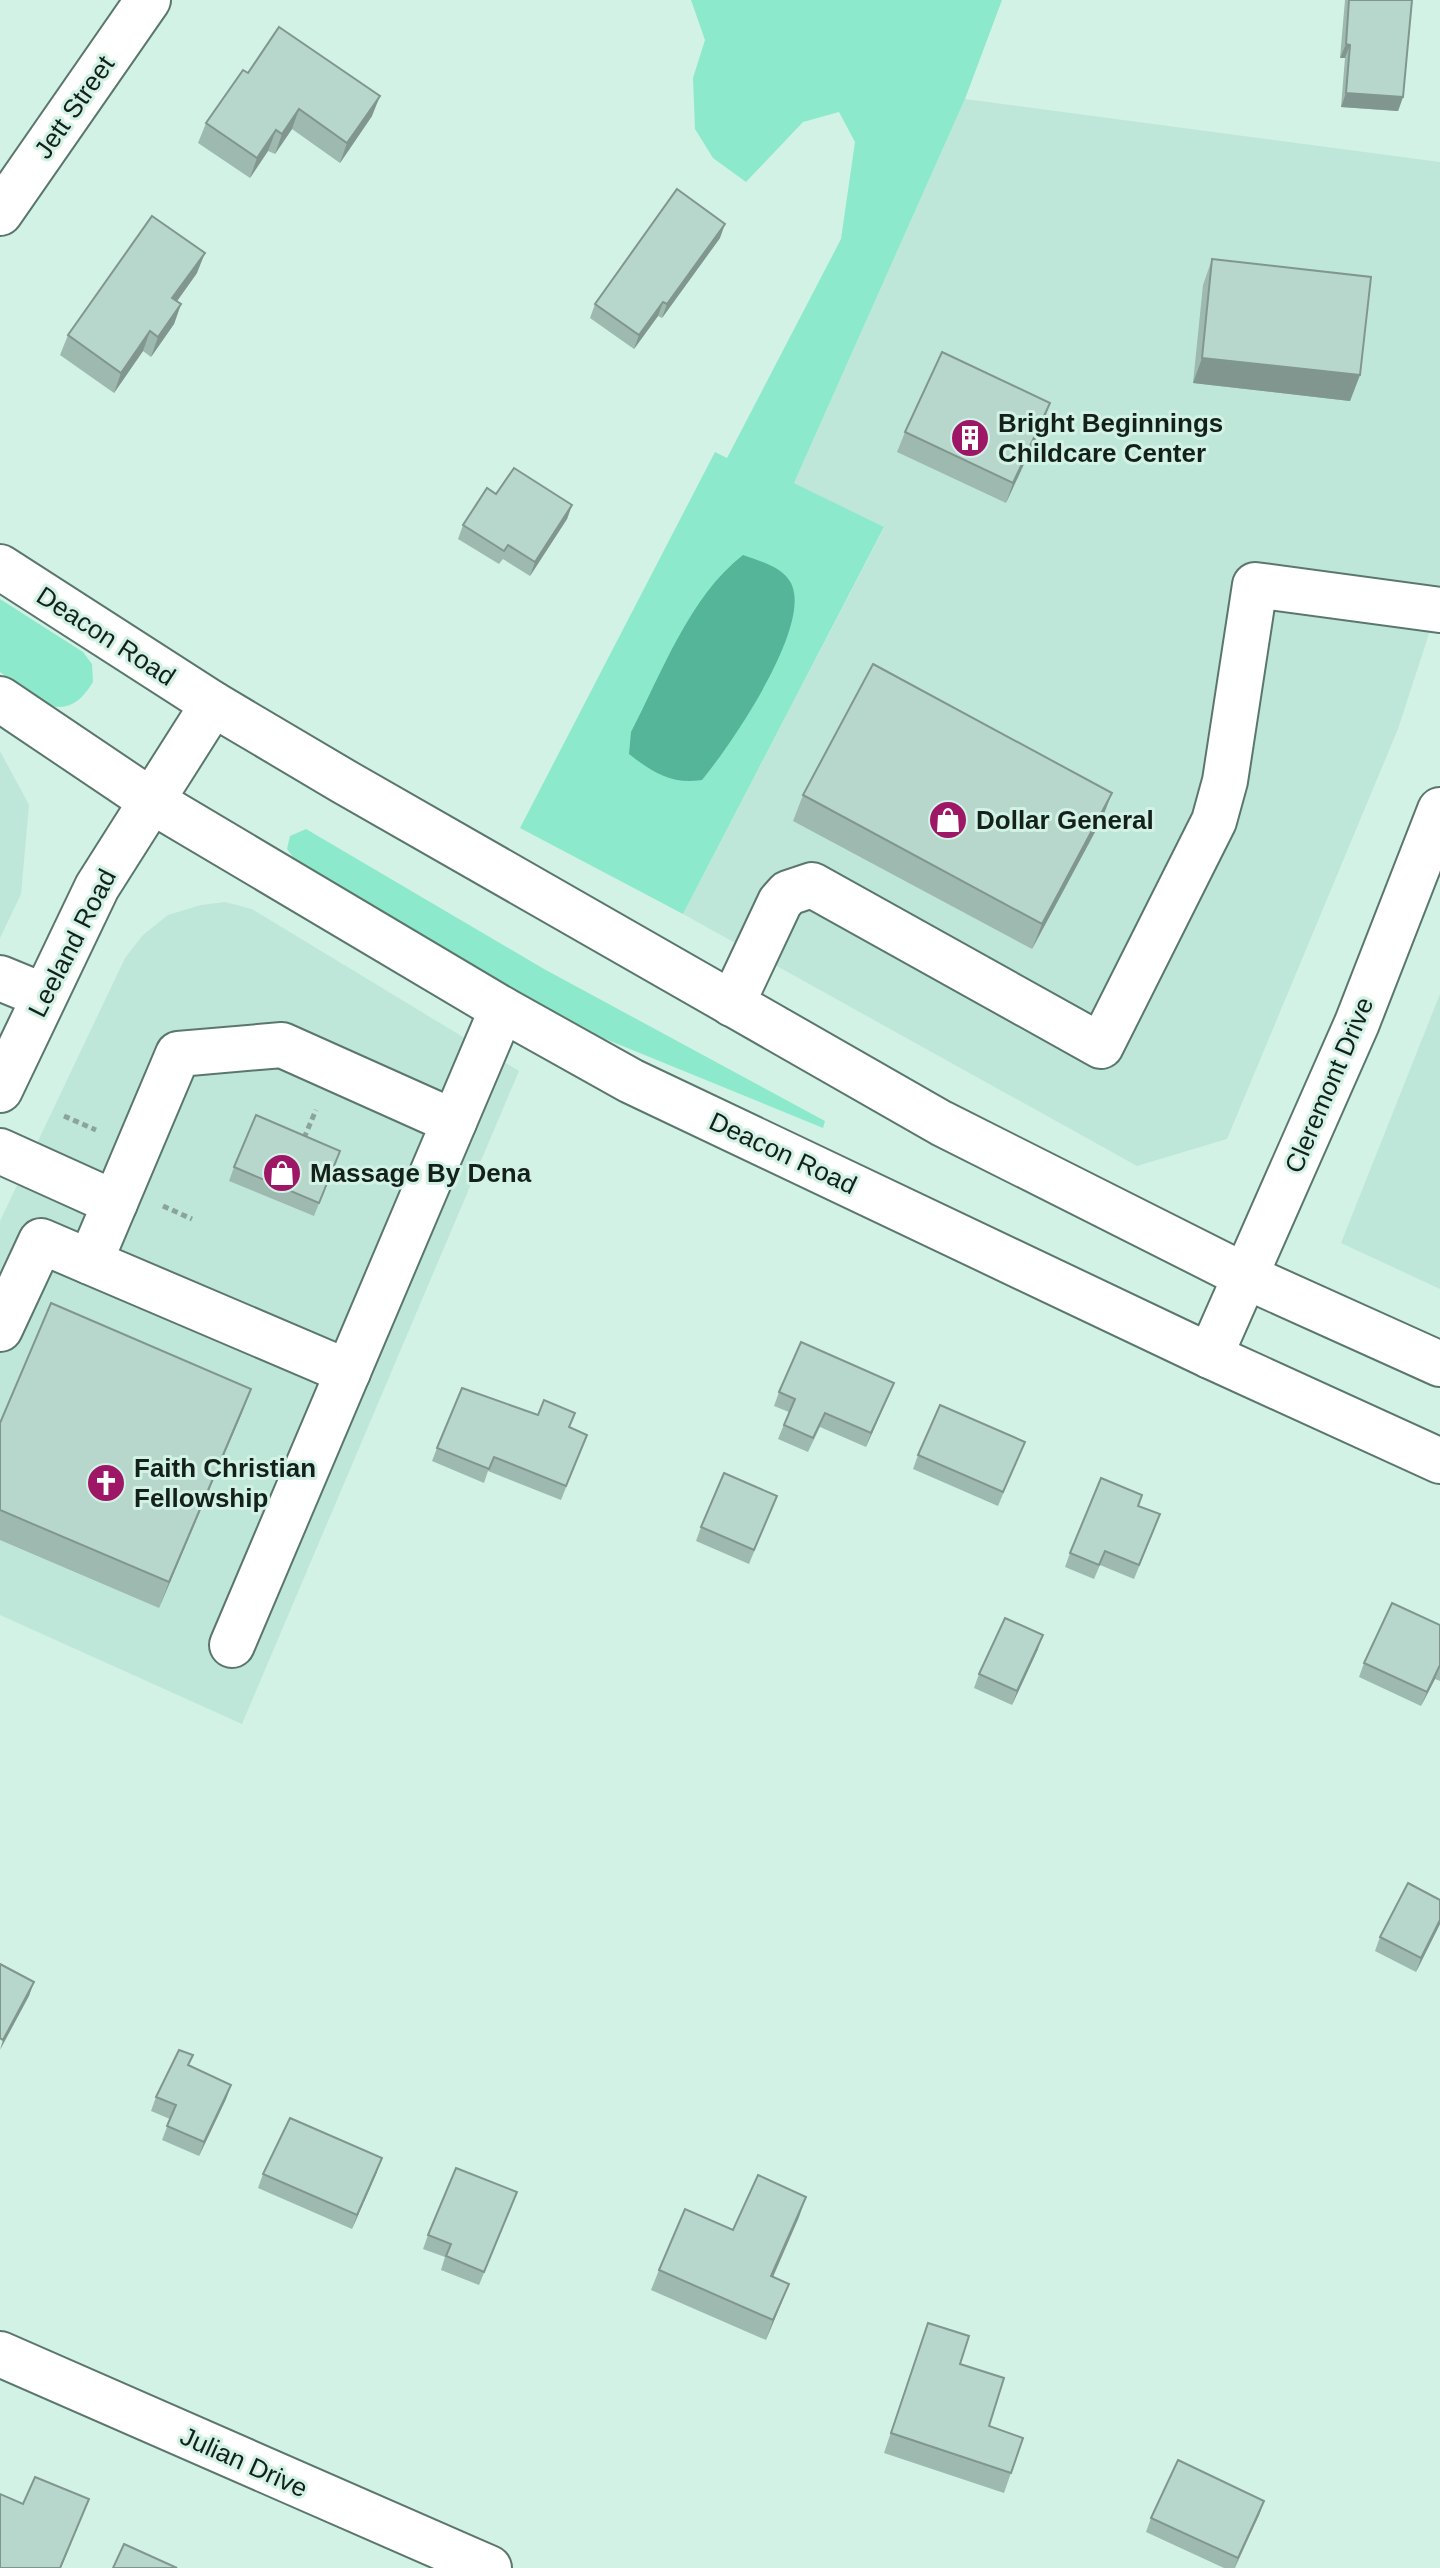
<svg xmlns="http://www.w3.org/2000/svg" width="1440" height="2568" font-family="Arial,sans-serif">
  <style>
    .built { fill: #bfe7d9 }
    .green { fill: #8de9cc }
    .water { fill: #55b599 }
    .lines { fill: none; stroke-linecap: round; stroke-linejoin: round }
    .minor-casing { stroke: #5b776d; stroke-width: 48 }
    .major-casing { stroke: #5b776d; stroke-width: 48 }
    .path { stroke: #8ba49b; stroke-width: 5; stroke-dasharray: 6 4; stroke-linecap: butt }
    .minor { stroke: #fff; stroke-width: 44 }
    .major { stroke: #fff; stroke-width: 44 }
    .wall { fill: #9eb9af }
    .shaded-wall { fill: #81968f }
    .building { fill: #b8d7cc; stroke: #81968f; stroke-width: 2 }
    .labels { text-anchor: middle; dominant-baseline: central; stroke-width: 6; stroke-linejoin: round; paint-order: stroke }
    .street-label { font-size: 26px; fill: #14201c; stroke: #d2f2e6 }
    .poi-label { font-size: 26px; font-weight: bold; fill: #14201c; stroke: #d2f2e6; text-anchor: start }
  </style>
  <rect width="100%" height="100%" fill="#d2f2e6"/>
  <!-- built -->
  <g class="built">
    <path d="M965,99l475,63v438l-42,129 -171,410 -90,27 -454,-252 201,-386 -90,-45z"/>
    <path d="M0,751l29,54 -8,89 -21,44z"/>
    <path d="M225,902l27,7 267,162 -277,653 -242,-109v-394l125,-263 18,-23 25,-20 33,-10z"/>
    <path d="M1440,994v295l-99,-46z"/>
  </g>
  <!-- green -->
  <g class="green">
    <path d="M691,0h311l-37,99 -171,384 90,44 -201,387 -163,-86 195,-376 12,6 114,-219 14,-97 -16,-30 -36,10 -57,60 -33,-24 -18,-29 -2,-51 12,-38z"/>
    <path d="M0,599l83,53 9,12 1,18c-30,50 -60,13 -93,-10z"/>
    <path d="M306,829l238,140 281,152 -2,7 -220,-90 -123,-68 -187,-113 -6,-8 3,-13z"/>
  </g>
  <!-- water -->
  <path class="water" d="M743,555c16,6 39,11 48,28 22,43 -61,163 -89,197 -30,5 -50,-8 -73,-26l2,-22c31,-59 58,-135 112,-177z"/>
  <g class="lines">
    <defs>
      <g id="minor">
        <path d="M0,213l148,-213"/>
        <path d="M0,978l44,18"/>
        <path d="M732,1004l48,-102 8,-9 24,-8 289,161 113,-225 11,-40 30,-196 185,25"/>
        <path d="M0,1151l115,52"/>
        <path d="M0,1329l41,-88 49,21"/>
        <path d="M1210,1356l147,-333 83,-213"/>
        <path d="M348,1372l-258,-110 88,-208 104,-9 172,77"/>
        <path d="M232,1645l270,-636"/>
        <path d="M0,2354l489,214"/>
      </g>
      <g id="major">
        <path d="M0,567l213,137 130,77 598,342 306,154 193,87"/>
        <path d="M0,699l150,101 352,209 129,72 579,275 230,105"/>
        <path d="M0,1090l97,-203 116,-183"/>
      </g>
    </defs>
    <!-- minor casing -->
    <use href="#minor" class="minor-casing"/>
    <!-- major casing -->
    <use href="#major" class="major-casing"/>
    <!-- path -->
    <g class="path">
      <path d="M64,1116l32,14"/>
      <path d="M304,1138l12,-28"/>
      <path d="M163,1206l29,13"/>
    </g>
    <!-- minor -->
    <use href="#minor" class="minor"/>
    <!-- major -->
    <use href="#major" class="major"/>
  </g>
  <!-- wall -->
  <g class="wall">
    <path d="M1345,0h67l-9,97 -5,14 -57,-4 4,-49h-5z"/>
    <path d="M248,73l124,43 -32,47 -48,-34 -17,25 -7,-3 -18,27 -52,-35 8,-20z"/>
    <path d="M720,238l-58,80 -4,-2 -24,33 -44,-31 5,-14z"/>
    <path d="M1212,259l148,116 -10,26 -157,-18 10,-98z"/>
    <path d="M197,273l-20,28 4,3 -7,20 -23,33 -8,-6 -29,42 -54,-38 8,-20z"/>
    <path d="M1050,403l-7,20 -37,80 -109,-51 8,-20z"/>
    <path d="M496,494l76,11 -5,14 -37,57 -27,-17 -4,5 -41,-25 5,-14z"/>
    <path d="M803,795l299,24 -70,130 -239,-128z"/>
    <path d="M340,1151l-26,65 -85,-35 5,-14z"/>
    <path d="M894,1383l-28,64 -46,-20 -12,25 -30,-13 11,-27 -15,-6 5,-14z"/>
    <path d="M251,1389l-10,26 -82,193 -159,-68v-117z"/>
    <path d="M570,1428l17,7 -26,65 -73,-29 -4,12 -52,-22 5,-13z"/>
    <path d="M1025,1442l-27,64 -85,-37 5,-14z"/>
    <path d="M777,1496l-28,68 -53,-23 5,-14z"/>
    <path d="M1138,1506l17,22 -21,51 -34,-14 -6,14 -29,-12 5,-14z"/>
    <path d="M1440,1625v56l-5,-2 -14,27 -62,-29 5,-14z"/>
    <path d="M1038,1649l-26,56 -38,-17 5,-14z"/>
    <path d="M1440,1900v24l-24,48 -41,-21 5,-14z"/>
    <path d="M189,2065l42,20 -5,14 -27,57 -37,-16 8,-21 -19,-8 5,-14z"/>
    <path d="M377,2172l-25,57 -94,-41 5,-14z"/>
    <path d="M512,2206l-33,79 -38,-15 4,-13 -22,-8 5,-14z"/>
    <path d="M799,2217l-26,60 16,7 -23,56 -115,-50 8,-20 74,-40z"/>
    <path d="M921,2343l39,21 29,62 34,12 -19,55 -120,-40z"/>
    <path d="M1264,2501l-5,14 -24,53h-11l-78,-36 5,-14z"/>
  </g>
  <!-- shaded-wall -->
  <g class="shaded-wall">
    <path d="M1346,44l4,1 -5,13h-5z"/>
    <path d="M1346,93l57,4 -5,14 -57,-4z"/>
    <path d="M380,96l-8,20 -32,47 7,-20z"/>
    <path d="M299,109l-7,20 -17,25 7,-20z"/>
    <path d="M276,130l-8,21 -18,27 7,-20z"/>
    <path d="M725,224l-5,14 -58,80 5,-14z"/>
    <path d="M205,253l-8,20 -32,45 7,-20z"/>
    <path d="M663,302l-5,14 -24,33 5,-14z"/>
    <path d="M181,304l-7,20 -23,33 7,-20z"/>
    <path d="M150,331l-7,20 -29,42 7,-20z"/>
    <path d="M1202,358l158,17 -10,26 -157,-18z"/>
    <path d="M1050,403l-7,20 -37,80 7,-20z"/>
    <path d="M572,505l-5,14 -37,57 5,-14z"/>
    <path d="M1112,793l-10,26 -70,130 10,-25z"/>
    <path d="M894,1383l-6,14 -22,50 5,-14z"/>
    <path d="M251,1389l-10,26 -82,193 10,-26z"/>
    <path d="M1043,1635l-5,14 -26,56 5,-14z"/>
    <path d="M1440,1665l-5,14 -14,27 6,-14z"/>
    <path d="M1440,1920v4l-24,48 5,-14z"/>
    <path d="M34,1982l-5,14 -29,54 3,-10z"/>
    <path d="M231,2085l-5,14 -27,57 5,-14z"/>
    <path d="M382,2158l-5,14 -25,57 5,-14z"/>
    <path d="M806,2197l-7,20 -35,80 7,-21z"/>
    <path d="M789,2284l-8,20 -15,36 7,-20z"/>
    <path d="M89,2499l-28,69h-1z"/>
    <path d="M1264,2501l-5,14 -25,53 4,-10z"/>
  </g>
  <!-- building -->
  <g class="building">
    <path d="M1349,0h63l-9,97 -57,-4 4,-48 -4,-1z"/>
    <path d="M279,27l101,69 -33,47 -48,-34 -17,25 -6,-4 -19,28 -51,-35 37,-53 5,3z"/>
    <path d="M677,189l48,35 -58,80 -4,-2 -24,33 -44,-31z"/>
    <path d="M152,216l53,37 -33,45 9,6 -23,33 -8,-6 -29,42 -53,-38z"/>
    <path d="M1212,259l159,18 -11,98 -158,-17z"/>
    <path d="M942,352l108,51 -37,80 -108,-51z"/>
    <path d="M514,468l58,37 -37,57 -27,-17 -4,6 -41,-26 24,-37 9,6z"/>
    <path d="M873,664l239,129 -70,131 -239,-129z"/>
    <path d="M256,1115l84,36 -21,52 -85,-36z"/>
    <path d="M51,1303l200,86 -82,193 -169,-72v-87z"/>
    <path d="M801,1342l93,41 -23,50 -46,-20 -12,25 -29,-13 11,-26 -16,-7z"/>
    <path d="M462,1388l76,27 6,-15 31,13 -6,14 18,8 -21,51 -72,-29 -5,12 -52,-21z"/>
    <path d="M940,1405l85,37 -22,50 -85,-37z"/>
    <path d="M724,1473l53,23 -23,54 -53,-23z"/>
    <path d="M1101,1478l41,17 -4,11 22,8 -21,51 -34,-14 -6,14 -29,-12z"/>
    <path d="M1392,1603l48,22v40l-13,27 -63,-29z"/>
    <path d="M1005,1618l38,17 -26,56 -38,-17z"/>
    <path d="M1408,1883l32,17v20l-19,38 -41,-21z"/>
    <path d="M0,1964l34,18 -31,58 -3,-2z"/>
    <path d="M179,2050l14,5 -5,10 43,20 -27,57 -37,-16 9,-21 -20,-8z"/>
    <path d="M290,2118l92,40 -25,57 -94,-41z"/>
    <path d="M456,2168l61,24 -33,80 -38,-16 5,-12 -23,-9z"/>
    <path d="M758,2175l48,22 -35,79 18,8 -16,36 -114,-50 26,-61 48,21z"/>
    <path d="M928,2323l41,13 -9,28 44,14 -15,48 34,12 -12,35 -120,-40z"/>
    <path d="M1178,2460l86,41 -26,57 -87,-40z"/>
    <path d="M35,2477l54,22 -29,69h-60v-74l23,10z"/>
    <path d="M124,2544l53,24h-64z"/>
  </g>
  <!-- icons -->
  <defs>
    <symbol id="building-disc" viewBox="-11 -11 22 22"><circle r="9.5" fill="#9e1766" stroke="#d2f2e6"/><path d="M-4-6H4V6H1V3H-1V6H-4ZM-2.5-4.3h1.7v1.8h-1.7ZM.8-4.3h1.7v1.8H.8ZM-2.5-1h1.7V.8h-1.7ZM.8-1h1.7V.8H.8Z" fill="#fff"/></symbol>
    <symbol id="shop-disc" viewBox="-11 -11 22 22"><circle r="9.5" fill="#9e1766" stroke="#d2f2e6"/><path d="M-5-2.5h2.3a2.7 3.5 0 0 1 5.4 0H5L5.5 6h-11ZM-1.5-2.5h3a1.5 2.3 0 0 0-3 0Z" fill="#fff"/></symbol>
    <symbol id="church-disc" viewBox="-11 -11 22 22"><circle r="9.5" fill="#9e1766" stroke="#d2f2e6"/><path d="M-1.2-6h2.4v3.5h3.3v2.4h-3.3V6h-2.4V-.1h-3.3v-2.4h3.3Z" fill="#fff"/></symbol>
  </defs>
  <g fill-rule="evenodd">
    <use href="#building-disc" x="948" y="416" width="44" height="44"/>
    <use href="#shop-disc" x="926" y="798" width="44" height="44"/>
    <use href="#shop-disc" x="260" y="1151" width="44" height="44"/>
    <use href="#church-disc" x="84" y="1461" width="44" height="44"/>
  </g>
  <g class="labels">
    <!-- street labels -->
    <g class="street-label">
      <text transform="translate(74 107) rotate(-55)">Jett Street</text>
      <text transform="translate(106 636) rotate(33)">Deacon Road</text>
      <text transform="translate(72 943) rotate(-63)">Leeland Road</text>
      <text transform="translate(1329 1085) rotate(-67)">Cleremont Drive</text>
      <text transform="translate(783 1153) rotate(25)">Deacon Road</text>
      <text transform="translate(244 2462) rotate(24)">Julian Drive</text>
    </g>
    <!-- poi labels -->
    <g class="poi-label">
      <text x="998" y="423">Bright Beginnings<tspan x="998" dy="30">Childcare Center</tspan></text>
      <text x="976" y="820">Dollar General</text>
      <text x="310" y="1173">Massage By Dena</text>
      <text x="134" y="1468">Faith Christian<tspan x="134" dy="30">Fellowship</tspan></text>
    </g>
  </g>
</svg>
